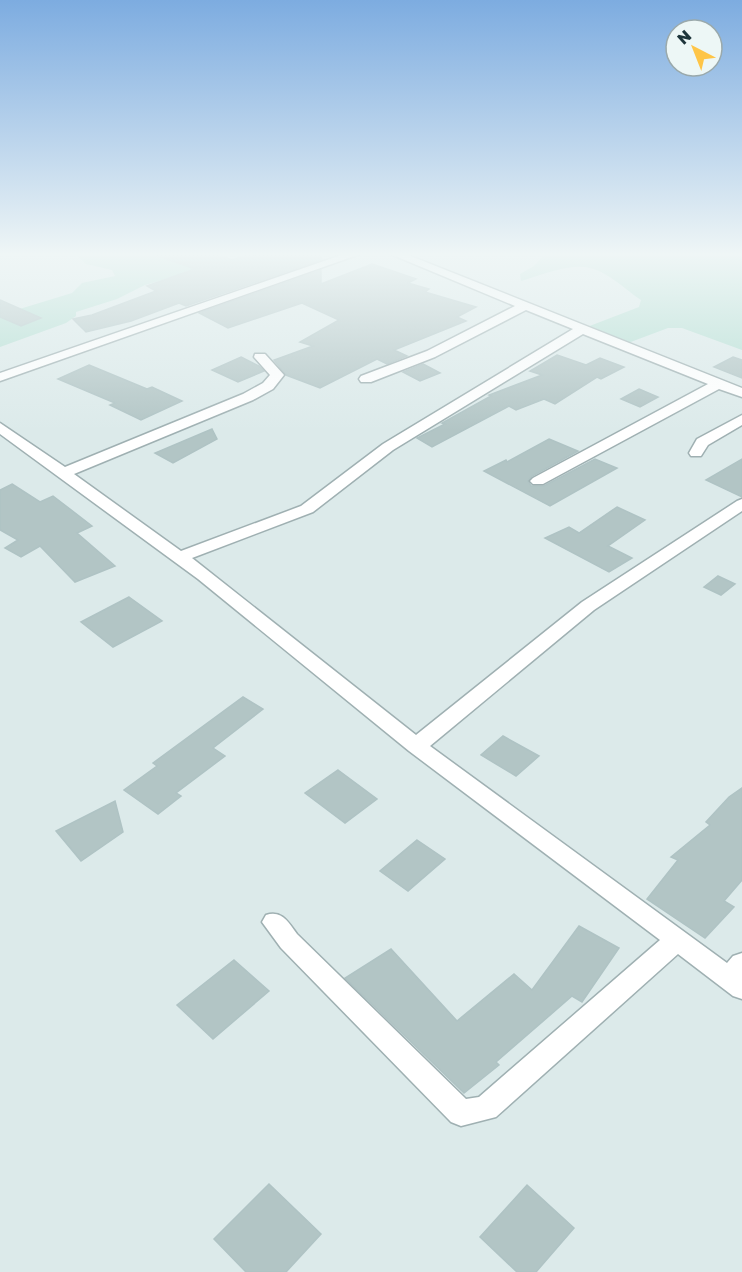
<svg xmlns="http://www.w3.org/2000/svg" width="742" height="1272" font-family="'Golos Text',sans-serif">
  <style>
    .green { fill: #b3ded2 }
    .building { fill: #b2c5c5; stroke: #afc3c4; stroke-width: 1.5 }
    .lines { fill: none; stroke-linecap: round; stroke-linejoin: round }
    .minor-casing { stroke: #9fb0b2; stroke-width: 3 }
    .minor { fill: #fff; fill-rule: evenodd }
  </style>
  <rect width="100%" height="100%" fill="#dceaea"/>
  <!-- green -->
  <g class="green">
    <path d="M74,253h153l-41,20 -41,12 -28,14 -41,13v4l-10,7 -66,24v-32l72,-22 10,-10 33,-7 -3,-6 -26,-6z"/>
    <path d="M546,253h196v97l-60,-22h-14l-40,15 -41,-16 52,-20 2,-7c-15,-10 -33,-28 -51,-32 -21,-5 -48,7 -69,13l-1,-7 14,-8z"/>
  </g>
  <!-- building -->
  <g class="building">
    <path d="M157,253h55l20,7 19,-7h70v7l-135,46 -7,-3 -48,18 -45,11 -13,-13 19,-4 64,-24 -9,-5 48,-17 -39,-14z"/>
    <path d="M372,264l44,15 -8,4 21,6 -4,3 51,15 -19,10 9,4 -72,29 13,6 -20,8 -10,-5 -57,29 -34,-13 -12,-15 39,-14 -13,-4 39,-22 -37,-17 -74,25 -29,-15 122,-43v14z"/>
    <path d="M0,300l41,18 -20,8 -21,-9z"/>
    <path d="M557,355l29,10 14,-7 24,9 -23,12 -4,-2 -42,27 -11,-5 -28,11 -7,-4 -77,41 -15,-9 28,-14 -3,-1 49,-27 -2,-1 53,-20 -12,-4z"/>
    <path d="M241,357l18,9 5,5 -26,11 -26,-12z"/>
    <path d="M733,357l9,3v18l-28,-11z"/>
    <path d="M423,364l17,9 -20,8 -17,-9z"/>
    <path d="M89,365l58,24 5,-2 30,14 -41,19 -31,-15 5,-2 -57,-24z"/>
    <path d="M639,389l19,8 -18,10 -19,-8z"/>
    <path d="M212,429l5,10 -44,24 -18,-10z"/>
    <path d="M549,439l29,12 -46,25 -4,5 3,5h13l51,-27 22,9 -67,38 -66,-35 22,-11 1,2z"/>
    <path d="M742,459v38l-36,-17z"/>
    <path d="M12,484l28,18 13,-6 39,30 -15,7 38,33 -40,16 -35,-36 -19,11 -16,-9 13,-8 -18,-10v-40z"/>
    <path d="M617,507l28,13 -37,26 24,12 -23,14 -64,-34 24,-11 10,6z"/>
    <path d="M718,576l17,8 -14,11 -17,-8z"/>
    <path d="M129,597l33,24 -49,26 -32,-25z"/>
    <path d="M243,697l20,12 -50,39 12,8 -49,37 5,3 -23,18 -34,-24 33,-24 -4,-3z"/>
    <path d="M503,736l36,20 -23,20 -35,-21z"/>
    <path d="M338,770l39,29 -32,24 -40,-30z"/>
    <path d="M742,788v92l-18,21 10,6 -29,31 -58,-39 31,-39 -7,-3 39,-32 -4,-3 23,-25z"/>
    <path d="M115,801l8,31 -42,29 -25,-30z"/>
    <path d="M417,840l28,19 -37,32 -28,-20z"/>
    <path d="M579,926l40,22 -37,54 -10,-6 -76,66 3,3 -35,28 -119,-115 46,-29 66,72 57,-47 18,16z"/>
    <path d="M234,960l35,31 -56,48 -36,-34z"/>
    <path d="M269,1184l52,50 -35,38h-40l-32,-33z"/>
    <path d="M527,1185l47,43 -38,44h-19l-37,-35z"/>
  </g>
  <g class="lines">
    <defs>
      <g id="minor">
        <path d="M347,253h16l-363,128v-8z"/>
        <path d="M388,253h15l339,135v9l-23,-8 -176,95h-10l-3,-3 3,-3 175,-94 -125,-50 -190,116 -80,62 -121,46 224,177 166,-133 155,-101 5,-2v12l-148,99 -164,136 297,217 6,-7 9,-3v46l-9,-3 -55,-42 -182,163 -35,9 -10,-4 -170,-174 -19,-26 4,-7c16,-5 22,7 31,19l169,165 13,-2 181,-157 -251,-189 -211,-172 -198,-145v-11l65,44 178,-73 20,-11 7,-8 -16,-18 1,-3h10l19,21 -11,14 -20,11 -179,74 107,77 120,-45 82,-62 190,-115 -47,-19 -91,47 -64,25h-10l-2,-3 2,-3 66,-25 88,-45z"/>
        <path d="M742,415v10l-34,20 -7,11h-10l-2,-3 8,-14z"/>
      </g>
    </defs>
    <!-- minor casing -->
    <use href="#minor" class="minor-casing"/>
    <!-- minor -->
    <use href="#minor" class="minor"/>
  </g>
  <!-- sky -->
  <linearGradient id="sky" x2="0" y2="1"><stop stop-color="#7dace0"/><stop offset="0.59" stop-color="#eff6f6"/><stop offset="1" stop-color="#eff6f6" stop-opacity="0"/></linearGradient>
  <rect width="742" height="431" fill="url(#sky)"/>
  <!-- north arrow -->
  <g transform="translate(694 48) rotate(318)"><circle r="28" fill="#edf7f6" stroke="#9aa9ab" stroke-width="1.5"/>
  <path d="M0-4.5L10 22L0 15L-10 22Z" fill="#fec547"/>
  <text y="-9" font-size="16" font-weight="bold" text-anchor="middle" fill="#1d353a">N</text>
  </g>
</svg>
